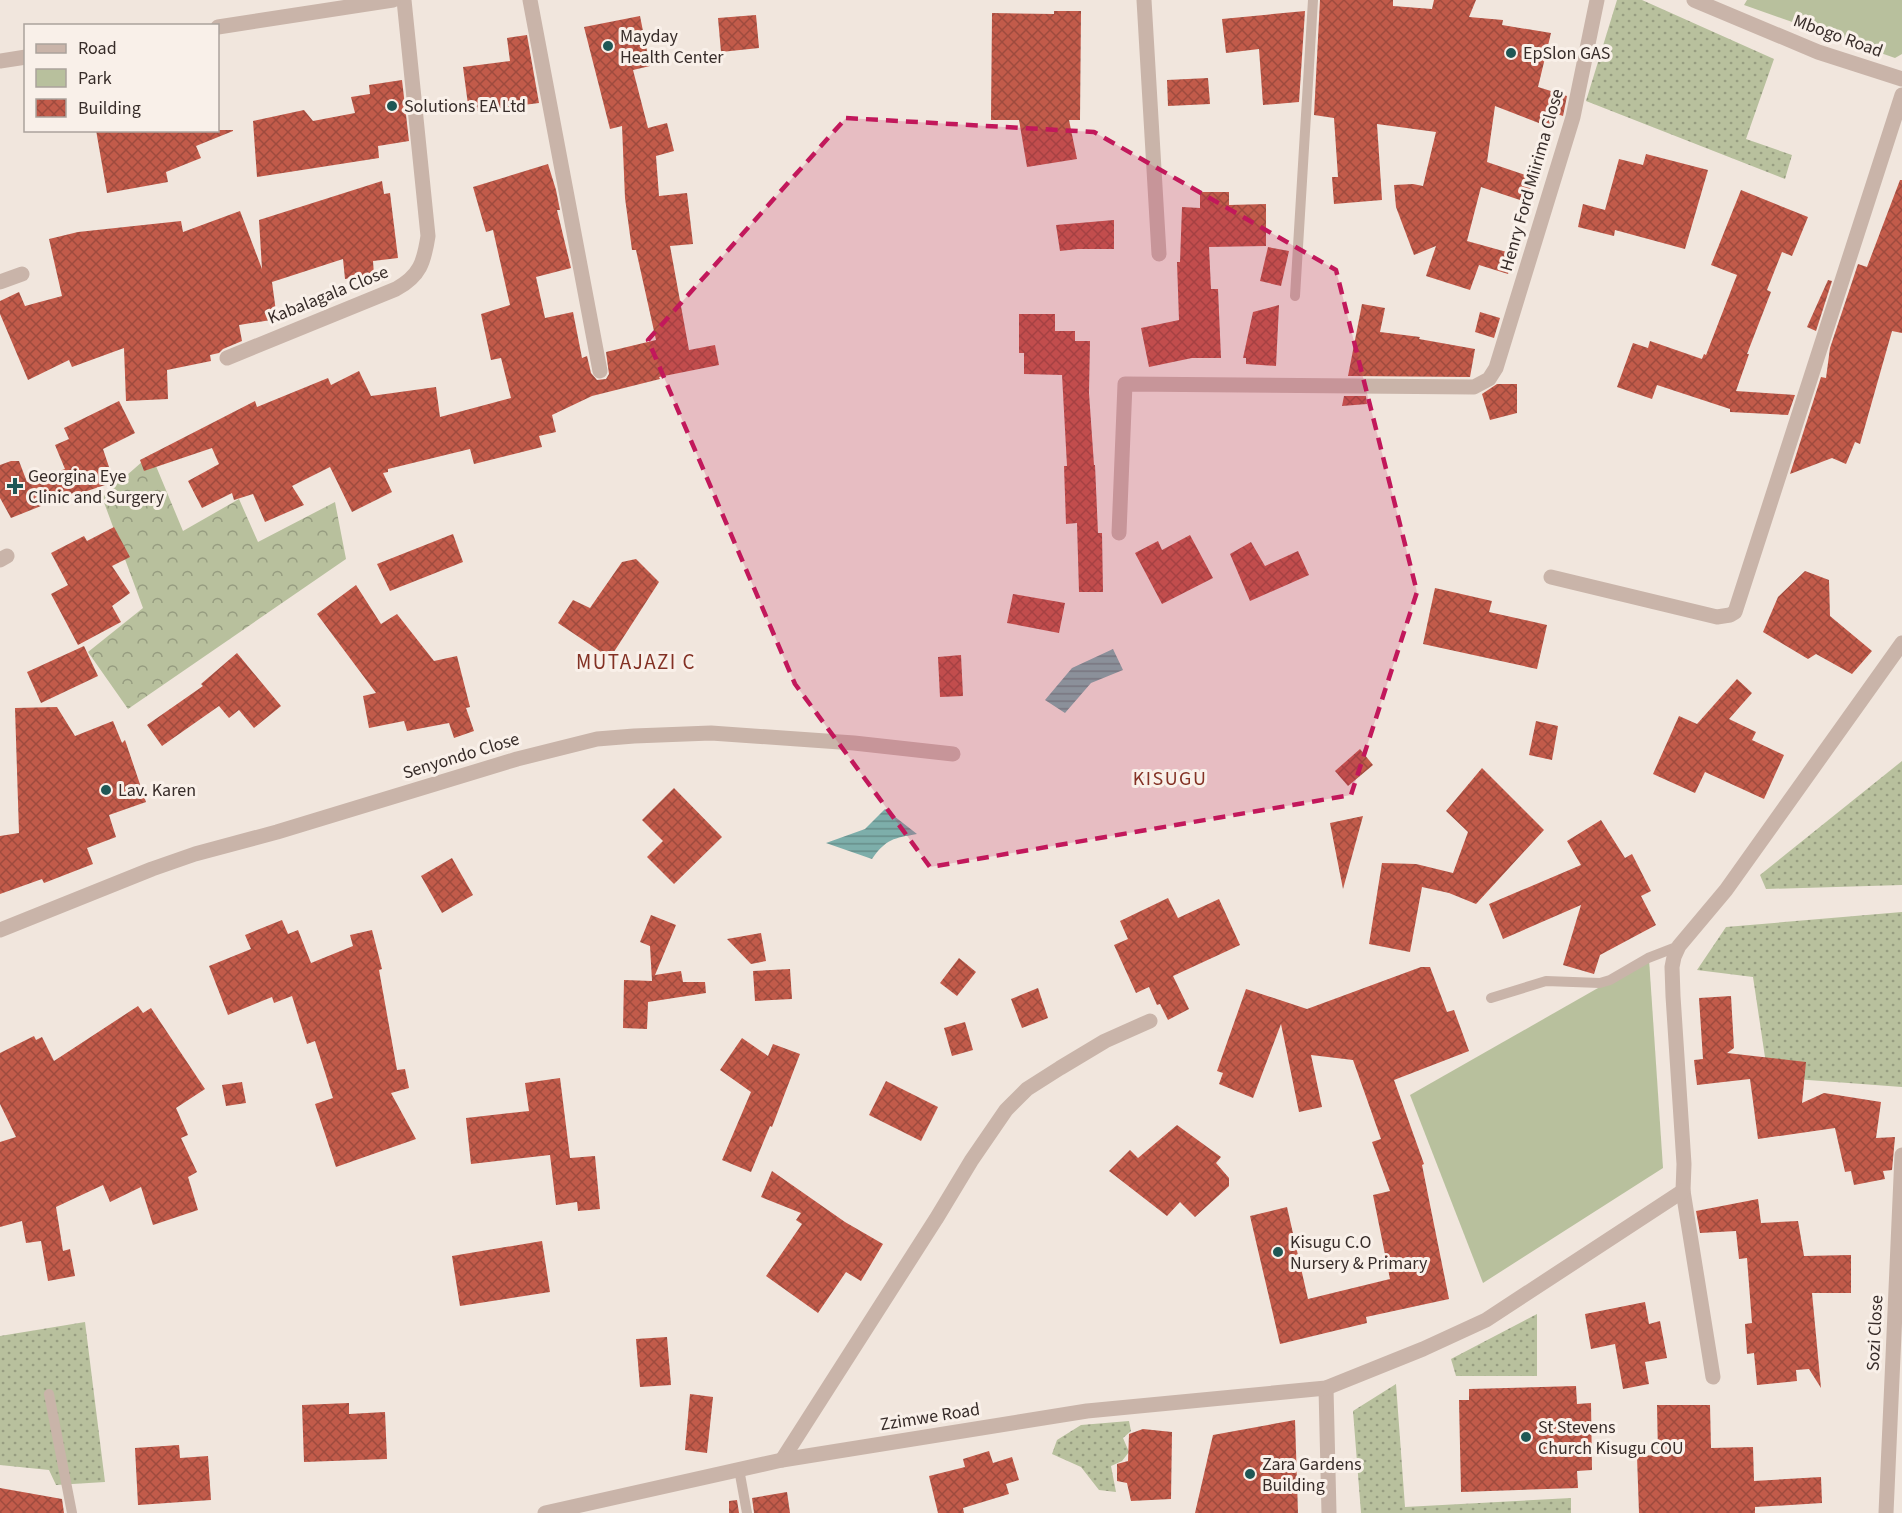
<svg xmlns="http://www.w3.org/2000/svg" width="1902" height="1513" font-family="'Source Sans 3',sans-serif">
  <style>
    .grass { fill: url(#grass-dots) }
    .forest { fill: url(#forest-crowns) }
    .park { fill: #b8c09d }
    .water { fill: url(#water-rules) }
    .building { fill: url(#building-cross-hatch) }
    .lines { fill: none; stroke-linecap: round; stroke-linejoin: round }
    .service { stroke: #c9b4a9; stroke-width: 10 }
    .minor { stroke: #c9b4a9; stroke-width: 15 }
    .tertiary { stroke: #c9b4a9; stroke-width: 15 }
    .marked { fill: #c2185b; fill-opacity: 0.2; stroke: #c2185b; stroke-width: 4.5; stroke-dasharray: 12 8; stroke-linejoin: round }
    .poi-dot { fill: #1f5755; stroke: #f9f0e9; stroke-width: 2 }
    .labels { text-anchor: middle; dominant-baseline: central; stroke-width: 6; stroke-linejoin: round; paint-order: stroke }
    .poi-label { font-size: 18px; fill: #372c29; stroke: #f9f0e9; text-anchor: start }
    .street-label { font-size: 18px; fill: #372c29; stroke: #f9f0e9 }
    .neighbourhood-label { font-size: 20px; letter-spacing: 1.5px; fill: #833124; stroke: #f9f0e9 }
    .quarter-label { font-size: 21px; letter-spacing: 1.5px; fill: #833124; stroke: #f9f0e9 }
  </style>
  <defs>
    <pattern id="grass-dots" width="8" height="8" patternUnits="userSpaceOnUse" patternTransform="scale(1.5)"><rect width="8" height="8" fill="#b8c09d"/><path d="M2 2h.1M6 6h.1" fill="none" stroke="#969c80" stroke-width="1.8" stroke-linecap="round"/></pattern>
    <pattern id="forest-crowns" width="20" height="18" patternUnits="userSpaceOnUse" patternTransform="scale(1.5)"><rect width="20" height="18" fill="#b8c09d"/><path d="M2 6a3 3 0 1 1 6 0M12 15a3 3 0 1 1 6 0" fill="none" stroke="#969c80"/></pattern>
    <pattern id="water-rules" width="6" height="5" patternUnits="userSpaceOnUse" patternTransform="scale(1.5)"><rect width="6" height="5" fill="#7daeaa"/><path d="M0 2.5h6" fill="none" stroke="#678e8a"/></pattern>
    <pattern id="building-cross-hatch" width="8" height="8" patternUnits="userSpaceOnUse" patternTransform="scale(1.5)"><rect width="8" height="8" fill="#c25b4a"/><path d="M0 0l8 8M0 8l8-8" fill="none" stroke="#9e4b3e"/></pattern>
  </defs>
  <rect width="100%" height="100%" fill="#f1e6dd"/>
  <!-- grass -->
  <g class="grass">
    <path d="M1617,0h25l132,59 -28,80 46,16 -7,24 -199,-78z"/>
    <path d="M1902,761v124l-136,4 -6,-14z"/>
    <path d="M1902,912v175l-134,-10 -15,-100 -56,-7 29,-43z"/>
    <path d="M1537,1314v62h-81l-5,-17z"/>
    <path d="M85,1322l20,160 -49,3 -7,-15 -49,-5v-129z"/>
    <path d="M1396,1384l9,123 166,-9v15h-210l-8,-102z"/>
    <path d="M1129,1421l2,10 -8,7 6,14 -7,9 -11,5 5,26 -17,-2 -18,-23 -29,-13 5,-14 24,-15z"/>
  </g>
  <!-- forest -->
  <path class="forest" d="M151,454l32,77 56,-32 19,43 77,-40 11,57 -218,150 -40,-57 55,-44 -41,-111z"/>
  <!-- park -->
  <g class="park">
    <path d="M1747,0h155v54l-7,4 -151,-53z"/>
    <path d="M1649,959l14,209 -180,115 -73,-188z"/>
  </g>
  <!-- water -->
  <g class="water">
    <path d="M1113,649l10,21 -32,13 -26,30 -20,-13 27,-32z"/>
    <path d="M885,809l32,25c-23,4 -31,5 -45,25l-46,-16 39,-14z"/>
  </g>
  <!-- building -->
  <g class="building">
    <path d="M1320,0h73v6l39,3 2,-9h42l-7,17 34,3 -1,5 49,8 -13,54 29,9 -4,20 -9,-3 -5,14 -54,-21 -8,56 47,16 -8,24 -45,-15 -14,54 47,13 -6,20 -29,-9 -9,25 -44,-14 10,-30 -22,9 -18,-48 -2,-22 19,-1 10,2 13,-54 -59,-8 5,76 -48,4 -2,-27h6l-4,-59 -20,-3z"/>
    <path d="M1054,11h27l-1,109h-11l8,39 -50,8 -8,-47h-28l1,-107 62,1z"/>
    <path d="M1305,11l-6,91 -36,3 -4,-56 -33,4 -4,-34z"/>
    <path d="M756,15l3,33 -38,4 -3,-34z"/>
    <path d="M640,16l10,50 -17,4 15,58 19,-5 7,28 -18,5 3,40 28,-3 6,51 -23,2 19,104 26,-5 4,20 -60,12 1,2 -68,17 -40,19 4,17 -17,4 3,11 -68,17 -4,-15 -82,20v3l-5,1 9,19 -40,20 -22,-45 -38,19 12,19 -39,17 -12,-28 -19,6 -2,-7 -30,15 -14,-27 31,-17 -7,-16 -68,23 -4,-11 115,-59 2,6 71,-29 3,7 28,-14 12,25 65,-9 4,30 71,-19 -10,-40 -10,2 -10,-46 29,-9 -17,-75 -7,2 -13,-45 75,-23 8,26 4,20h-3l14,58 -35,9 9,41 28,-6 9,46 5,-2 4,17 6,7 9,-1 3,-5 -3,-22 50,-12 -20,-90h-4l-7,-52 -3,-72 -12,3 -26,-102z"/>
    <path d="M527,35l12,68 -70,9 -6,-45 47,-6 -3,-23z"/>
    <path d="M1208,78l2,26 -42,2 -1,-26z"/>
    <path d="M402,80l7,61 -31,5 1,12 -122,19 -4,-56 51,-11 9,11 42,-8 -4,-16 19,-3 -1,-9z"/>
    <path d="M96,130h137v1l-37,15 5,12 -35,14 2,10 -61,11z"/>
    <path d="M1646,154l62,16 -23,79 -70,-19 -1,6 -36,-9 5,-23 22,6 14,-51 24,6z"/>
    <path d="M1900,180h2v153l-10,-2 -32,113 -5,-2 -9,22 -14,-6 -42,16 31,-97 5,1 4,-30 28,-84 9,3z"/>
    <path d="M382,181l2,13 6,-1 8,65 -25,3 1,14 -29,4 -2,-20 -71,23 5,37 -38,6 3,16 -19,8 -4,4 -9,2 1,6 -44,9 1,29 -42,2 -2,-53 -52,19 -3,-7 -41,20 -28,-66v-13l19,-9 6,14 37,-10 -13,-57 29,-7 103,-11 2,11 57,-21 22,58 -3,-49z"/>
    <path d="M1741,190l67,27 -16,39 -10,-4 -15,38 4,2 -24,62h2l-13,37 59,4 -7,20 -58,-3v-3l-73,-24 -5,14 -35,-12 16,-44 15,5 2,-7 52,18 2,-5 2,1 31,-80 -26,-10z"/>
    <path d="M1200,192h29v13l37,-1v42l-57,1 2,42h7l3,69h-29l-43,9 -8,-39 38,-8 -2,-58h3l2,-55 18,1z"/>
    <path d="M1114,220v29h-36l-18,2 -4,-26z"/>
    <path d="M1268,247l21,4 -8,35 -21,-5z"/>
    <path d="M1828,280l4,1 -16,50 -9,-4z"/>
    <path d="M1362,304l23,4 -5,24 40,5 -1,2 56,10 -5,28 -122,-1z"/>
    <path d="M1279,305l-3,61 -30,-2v-6h-3l10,-46z"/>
    <path d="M1480,312l20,6 -6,20 -19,-6z"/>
    <path d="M1019,314h36v17h20v10h15l-1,52 5,72h1l3,68h4l1,59h-24l-2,-69 -11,1 -2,-58h3l-5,-91 -38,-1v-21h-5z"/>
    <path d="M1497,384h20v29l-27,7 -8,-26z"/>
    <path d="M1344,396h22l1,8 -25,2z"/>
    <path d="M119,401l16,32 -32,16 11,33 -42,14 -1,-2 -60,24 -11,-20v-33l11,-4h8l8,21 38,-13 -10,-24 14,-6 -5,-11z"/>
    <path d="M114,527l16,30 -18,9 18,27 -18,13 9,16 -43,23 -27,-51 17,-9 -17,-32 33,-17 3,5z"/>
    <path d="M453,534l10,28 -73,29 -13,-27z"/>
    <path d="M1190,535l23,43 -51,26 -27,-51 23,-12 4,9z"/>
    <path d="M1251,542l14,24 33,-15 11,24 -59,26 -20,-47z"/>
    <path d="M636,559l23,23 -49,76 -52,-35 15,-23 17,8 32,-46z"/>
    <path d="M1805,571l24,9 1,36 42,35 -20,23 -36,-20 -8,5 -45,-27 15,-35z"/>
    <path d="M356,585l25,39 16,-10 37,47 23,-5 13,51 -4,1 8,23 -20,7 -5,-15 -42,8 -3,-10 -35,7 -6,-32 13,-3 -59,-79z"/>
    <path d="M1435,588l57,13 -3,11 58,13 -10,44 -114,-25z"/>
    <path d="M1013,594l52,9 -6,30 -52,-10z"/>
    <path d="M84,646l14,30 -57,27 -14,-31z"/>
    <path d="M237,653l44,53 -27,22 -15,-18 -10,8 -10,-12 -57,40 -15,-21 56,-39 -2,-2z"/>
    <path d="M961,655l2,41 -23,1 -2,-40z"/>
    <path d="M1737,679l15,14 -23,26 27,13 -4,8 32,15 -20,44 -59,-27 -10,21 -42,-19 26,-58 18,8z"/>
    <path d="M57,707l18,29 38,-15 9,22 3,-3 21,62 -37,13 7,22 -29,11 6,16 -49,19 -2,-4 -42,15v-58l19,-3 -4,-125z"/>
    <path d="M1536,721l22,5 -6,34 -23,-5z"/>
    <path d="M1360,749l13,16 -25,21 -13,-15z"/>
    <path d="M1482,768l62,62 -68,74 -27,-11 -27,-6 -12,65 -41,-8 13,-81 34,1 37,9 15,-41 -22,-21z"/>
    <path d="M674,788l48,49 -48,47 -27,-27 16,-16 -21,-21z"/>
    <path d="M1363,816l-20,73 -13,-66z"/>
    <path d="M1601,820l24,38 7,-4 19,37 -10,5 15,29 -56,30 -6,19 -31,-9 18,-60 -78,34 -14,-35 92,-39 -14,-24z"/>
    <path d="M452,858l21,37 -31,18 -21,-37z"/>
    <path d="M1168,898l10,20 41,-19 21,46 -67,31 16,33 -21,11 -8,-16 -3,1 -8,-18 -13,6 -22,-48 14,-6 -8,-18z"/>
    <path d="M651,915l25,10 -21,50 26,-4 2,11h22l1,11 -58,9 -1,27 -24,-1 1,-48 28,1 -2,-35 -10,-4z"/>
    <path d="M282,920l6,14 10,-4 13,33 42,-17 -3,-11 22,-5 10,39 -3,1 18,100 8,-1 4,19 -18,5 25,46 -80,28 -21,-63 18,-6 -18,-57 -8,3 -15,-48 -18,7 -2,-6 -44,18 -19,-49 42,-17 -6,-14z"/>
    <path d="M761,933l5,28 -15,3 -24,-25z"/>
    <path d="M959,958l17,14 -19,24 -17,-13z"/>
    <path d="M1421,967h9l17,45 7,-2 15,41 -75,29 30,84 -2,1 27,134 -83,18 1,6 -87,21 -30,-128 37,-9 21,92 82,-20 -17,-84 17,-4 -18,-49 9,-3 -28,-79 -42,-5 11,52 -23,5 -18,-88 -28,74 -34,-14 4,-11 -6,-2 29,-82 61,20z"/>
    <path d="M790,969l2,30 -37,2 -2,-30z"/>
    <path d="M1038,988l10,30 -26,10 -11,-29z"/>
    <path d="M1731,996l3,52 -7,5 79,9 -4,41 22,-10 57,9 -5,36 19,-1 -3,33 -9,1 2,8 -31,6 -3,-14 -6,1 -10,-44 -77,11 -8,-60 -53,6 -3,-25 9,-1 -4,-61z"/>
    <path d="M138,1006l5,7 8,-5 54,81 -29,19 12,27 -7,3 16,34 -9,5 10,33 -45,15 -12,-38 -31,15 -7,-17 -47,22 7,44 7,-2 5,27 -27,5 -7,-40 -15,2 -4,-22 -22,6v-85l16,-5 -16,-33v-51l34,-17 2,4 6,-3 12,24z"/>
    <path d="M965,1022l8,28 -21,6 -8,-28z"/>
    <path d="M742,1038l26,18 5,-12 27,10 -28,73 -2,-1 -19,46 -29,-12 29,-68 -31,-22z"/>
    <path d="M560,1078l10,80 25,-2 5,53 -22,2 -1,-9 -21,3 -6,-50 -79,9 -5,-46 63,-7 -4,-28z"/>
    <path d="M886,1081l52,26 -17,34 -52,-26z"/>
    <path d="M242,1082l4,21 -20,3 -4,-21z"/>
    <path d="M1177,1125l44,32 -5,6 13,15v8l-34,31 -15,-15 -13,14 -58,-45 21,-21 8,8z"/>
    <path d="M772,1171l73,51 38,22 -22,37 -15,-9 -28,41 -52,-37 36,-52 -6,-4 5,-7 -40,-16z"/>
    <path d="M1758,1199l3,24 37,-2 6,35 47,-1v38h-39l9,95 -12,-19 -13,1 1,11 -40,4 -3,-32 -7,1 -2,-30 7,-1 -5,-65 -8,1 -3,-28 -36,2 -4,-22z"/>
    <path d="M542,1241l8,51 -90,14 -8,-50z"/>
    <path d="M1645,1302l4,22 11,-3 7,37 -22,4 4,22 -26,5 -8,-45 -24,5 -6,-35z"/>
    <path d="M667,1337l4,48 -31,2 -4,-48z"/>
    <path d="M1576,1386l1,18 14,-1 1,67 -15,1 1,17 -117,4 -2,-92h10v-11z"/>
    <path d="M690,1394l23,3 -6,56 -22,-3z"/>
    <path d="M349,1403v11l36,-2 2,47 -83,3 -2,-57z"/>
    <path d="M1657,1405h53l1,43 42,-1 1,34 67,-4 1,26 -67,4v6h-116l-2,-57 21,-1z"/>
    <path d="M1295,1420l3,93h-103l18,-78z"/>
    <path d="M1143,1429l29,3 -1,67 -40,2 -4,-18 -10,-2v-17l11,-3 1,-27z"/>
    <path d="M179,1445l1,13 28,-2 3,44 -73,5 -3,-57z"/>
    <path d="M989,1451l4,12 19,-6 7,23 -13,4 3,10 -46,14 1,5h-26l-9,-37 36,-9 -2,-8z"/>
    <path d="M0,1488l62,11 2,14h-64z"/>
    <path d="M787,1492l3,21h-36l-2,-15z"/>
    <path d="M737,1500l2,13h-10v-12z"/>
  </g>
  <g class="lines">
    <!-- service -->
    <g class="service">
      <path d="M1295,296l18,-296"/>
      <path d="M1491,998l55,-17 54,2 10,-3 38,-22 31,-12"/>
      <path d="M49,1394l23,119"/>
      <path d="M739,1469l8,44"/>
    </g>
    <!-- minor -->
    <g class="minor">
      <path d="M530,0l70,371"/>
      <path d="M1144,0l15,254"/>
      <path d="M0,282l22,-8"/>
      <path d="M227,358l169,-69c24,-13 28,-27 32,-53l-24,-236"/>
      <path d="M1119,533l6,-149 349,3 15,-8 7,-11 77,-251 24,-117"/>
      <path d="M0,560l7,-4"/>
      <path d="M1551,577l166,40 13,-2 5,-3 167,-517"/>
      <path d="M0,930l152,-61 43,-15 82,-22 240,-73 80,-20 37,-3 77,-3 143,10 99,11"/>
      <path d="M1713,1377l-30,-186 1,-27 -11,-168 -1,-29 2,-10 5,-11 47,-56 176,-247"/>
      <path d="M1326,1388l3,125"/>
      <path d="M782,1460l154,-241 35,-58 35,-51 21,-21 33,-21 45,-27 45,-20"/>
      <path d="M545,1513l237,-53 305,-49 239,-23 97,-39 63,-29 197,-129"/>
      <path d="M1886,1513l16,-358"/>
    </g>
    <!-- tertiary -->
    <g class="tertiary">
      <path d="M1694,0l124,52 84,27"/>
      <path d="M218,27l175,-27"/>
      <path d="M0,61l26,-4"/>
    </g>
  </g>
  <!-- marked area -->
  <path class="marked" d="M846,118l248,14 242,138 81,322 -66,203 -421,72 -135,-183 -147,-344z"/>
  <!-- markers -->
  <g class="poi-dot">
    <circle cx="608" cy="46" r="6"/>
    <circle cx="1511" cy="53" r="6"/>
    <circle cx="392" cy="106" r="6"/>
    <path d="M12 477h6v6h6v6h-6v6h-6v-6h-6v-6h6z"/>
    <circle cx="106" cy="790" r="6"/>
    <circle cx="1278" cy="1252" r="6"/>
    <circle cx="1526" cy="1437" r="6"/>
    <circle cx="1250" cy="1474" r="6"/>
  </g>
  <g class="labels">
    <!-- poi labels -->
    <g class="poi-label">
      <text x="620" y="36">Mayday<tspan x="620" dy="21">Health Center</tspan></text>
      <text x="1523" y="53">EpSlon GAS</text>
      <text x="404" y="106">Solutions EA Ltd</text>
      <text x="28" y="476">Georgina Eye<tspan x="28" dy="21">Clinic and Surgery</tspan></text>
      <text x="118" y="790">Lav. Karen</text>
      <text x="1290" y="1242">Kisugu C.O<tspan x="1290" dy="21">Nursery &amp; Primary</tspan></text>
      <text x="1538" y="1427">St Stevens<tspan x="1538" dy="21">Church Kisugu COU</tspan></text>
      <text x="1262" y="1464">Zara Gardens<tspan x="1262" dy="21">Building</tspan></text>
    </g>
    <!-- street labels -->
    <g class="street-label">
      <text transform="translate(1838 36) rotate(20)">Mbogo Road</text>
      <text transform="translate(1532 180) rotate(-74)">Henry Ford Miirima Close</text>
      <text transform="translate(328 295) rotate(-22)">Kabalagala Close</text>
      <text transform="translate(461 756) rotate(-17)">Senyondo Close</text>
      <text transform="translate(1875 1333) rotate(-87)">Sozi Close</text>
      <text transform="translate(930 1417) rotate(-9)">Zzimwe Road</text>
    </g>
    <!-- neighbourhood labels -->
    <g class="neighbourhood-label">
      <text x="1170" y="779">KISUGU</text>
    </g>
    <!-- quarter labels -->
    <g class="quarter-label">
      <text x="636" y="662">MUTAJAZI C</text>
    </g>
  </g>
  <!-- legend -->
  <rect x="24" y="24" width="195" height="108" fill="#f9f0e9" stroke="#aba29c" stroke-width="1.5"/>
  <rect x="36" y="44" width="30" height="9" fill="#c9b4a9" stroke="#aba29c" stroke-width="1.5"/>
  <text x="78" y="54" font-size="18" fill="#372c29">Road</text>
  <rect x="36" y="69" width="30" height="18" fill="#b8c09d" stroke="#aba29c" stroke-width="1.5"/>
  <text x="78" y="84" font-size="18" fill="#372c29">Park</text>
  <rect x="36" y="99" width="30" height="18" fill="url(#building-cross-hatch)" stroke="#aba29c" stroke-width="1.5"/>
  <text x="78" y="114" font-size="18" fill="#372c29">Building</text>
</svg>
